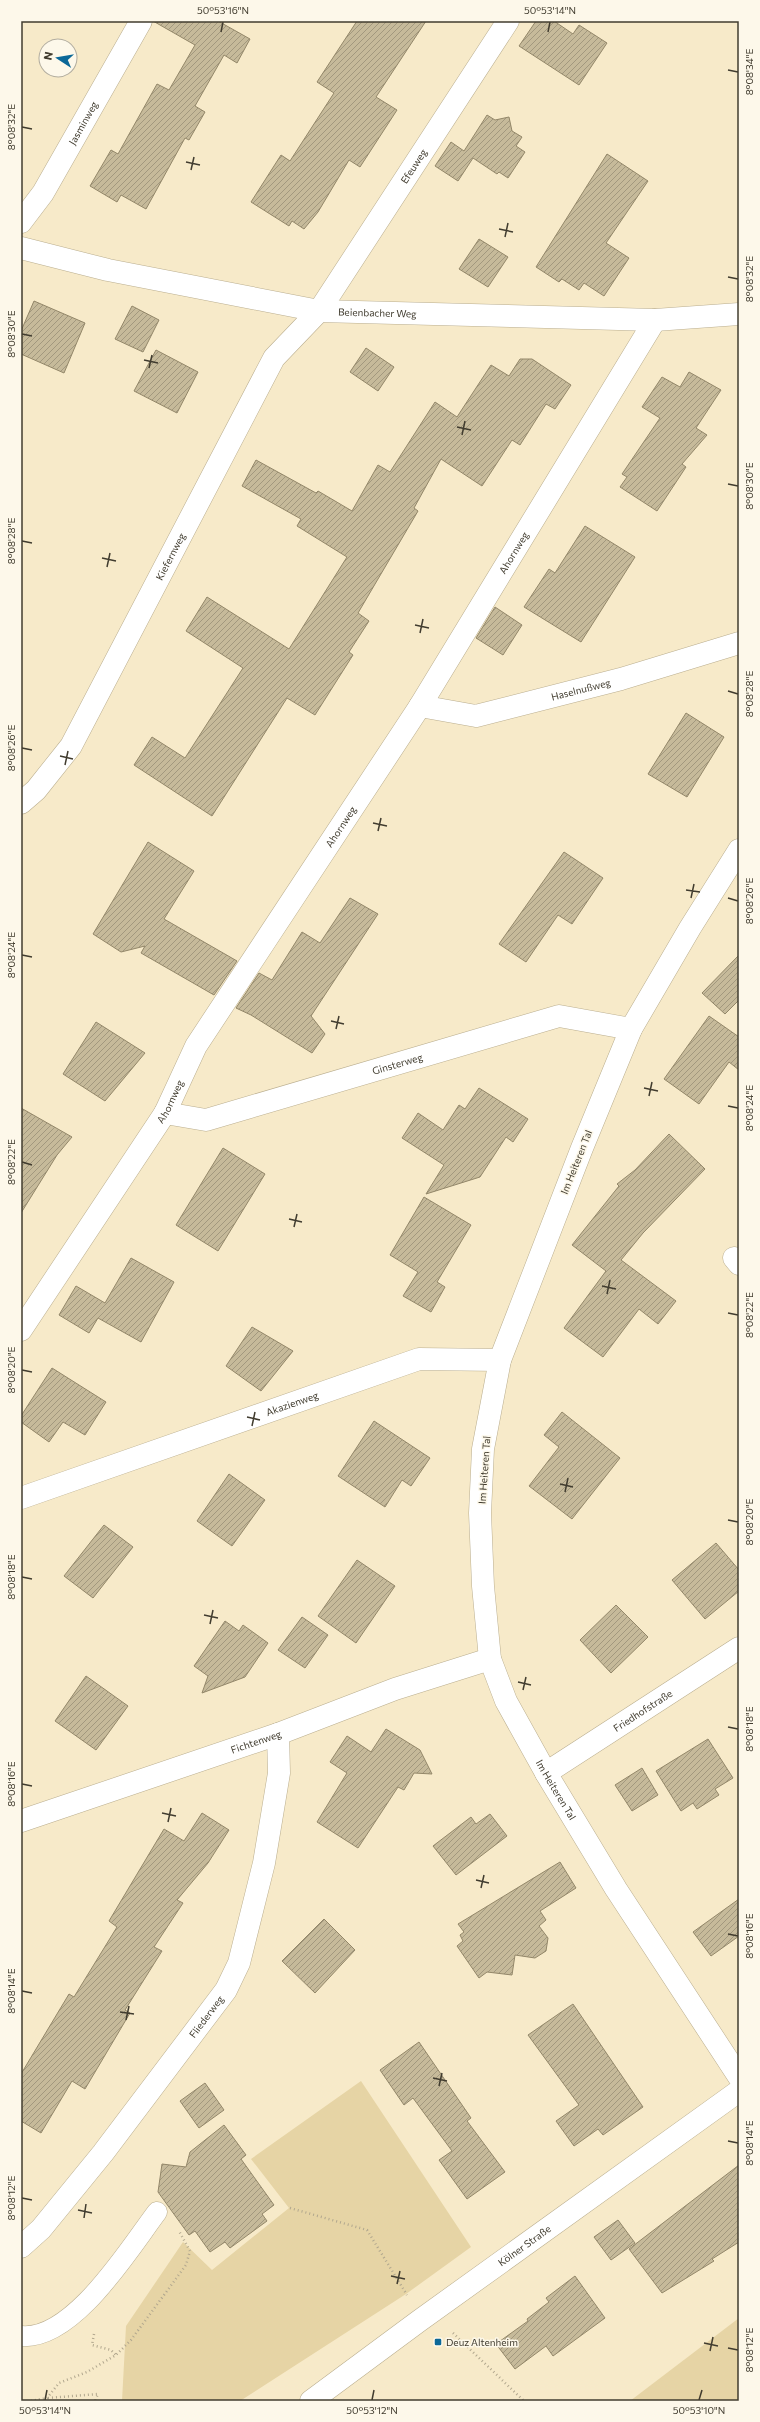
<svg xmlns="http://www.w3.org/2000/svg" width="760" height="2422" font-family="Commissioner,sans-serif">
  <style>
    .green { fill: #e6d4a5 }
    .building { fill: url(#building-hatch); stroke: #938769 }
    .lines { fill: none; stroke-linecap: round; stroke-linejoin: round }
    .service-casing { stroke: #baae8f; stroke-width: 21 }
    .minor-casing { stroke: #baae8f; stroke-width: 23 }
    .secondary-casing { stroke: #baae8f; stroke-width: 23 }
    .path { stroke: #b1a78e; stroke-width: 2.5; stroke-dasharray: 1 3; stroke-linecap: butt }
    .service { stroke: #fff; stroke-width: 20 }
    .minor { stroke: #fff; stroke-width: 22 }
    .secondary { stroke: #fff; stroke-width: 22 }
    .ticks { fill: none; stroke: #413c2f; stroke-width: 1.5 }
    .poi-dot { fill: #0b6898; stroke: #fdf8ea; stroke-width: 1.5 }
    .labels { text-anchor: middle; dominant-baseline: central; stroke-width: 3; stroke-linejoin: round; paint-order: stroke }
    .street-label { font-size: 10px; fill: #413c2f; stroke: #fdf8ea }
    .poi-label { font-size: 10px; fill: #413c2f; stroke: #fdf8ea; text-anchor: start }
    .neatline { fill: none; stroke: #413c2f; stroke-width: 1.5 }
    .ticks-label { font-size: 10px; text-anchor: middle; fill: #413c2f }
  </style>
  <defs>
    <pattern id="building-hatch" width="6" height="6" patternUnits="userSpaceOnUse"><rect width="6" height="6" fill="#c6ba9a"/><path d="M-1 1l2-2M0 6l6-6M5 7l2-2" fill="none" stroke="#a2987e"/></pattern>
  </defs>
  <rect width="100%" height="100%" fill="#f7eac9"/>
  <!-- green -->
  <g class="green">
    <path d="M361,2081l110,166 -65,47 -166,107h-118l4,-75 57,-84 29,28 77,-62 -38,-49z"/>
    <path d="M739,2318v83h-109z"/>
  </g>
  <!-- building -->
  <g class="building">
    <path d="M153,21h65l32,18 -13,24 -13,-8 -29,51 10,6 -16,28 -4,-2 -39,71 -25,-14 -4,7 -27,-16 21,-36 7,4 39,-70 12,6 26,-45z"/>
    <path d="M357,21h69l-50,76 21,13 -37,57 -11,-7 -31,52 -14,17 -12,-8 -3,5 -38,-24 30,-47 9,6 44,-68 -17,-11z"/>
    <path d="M536,21h18l19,13 6,-9 28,18 -28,42 -60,-39z"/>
    <path d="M487,115l8,5 14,-3 3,14 10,6 -6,9 9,6 -17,26 -9,-6 -2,2 -24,-16 -15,23 -23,-15 16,-24 13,9z"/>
    <path d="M607,154l41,27 -42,62 23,15 -25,38 -20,-13 -5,7 -17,-11 -3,3 -23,-15z"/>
    <path d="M479,239l29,18 -20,30 -29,-18z"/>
    <path d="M34,301l51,22 -21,50 -43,-19v-23z"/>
    <path d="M132,306l27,14 -16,32 -28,-13z"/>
    <path d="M366,348l28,19 -16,24 -28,-19z"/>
    <path d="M156,350l42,22 -21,41 -43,-22z"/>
    <path d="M520,359h12l39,26 -16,24 -9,-5 -26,41 -8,-5 -30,46 -41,-27 -27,49 4,3 -60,102 11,8 -20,31 4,3 -38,60 -28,-17 -75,118 -78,-51 18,-28 33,21 58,-90 -57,-37 21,-34 82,52 58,-92 -50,-31 4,-7 -59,-33 14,-26 60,33 2,-2 34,20 26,-46 12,7 45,-70 22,15 34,-52 18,11z"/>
    <path d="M689,372l32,18 -25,38 11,7 -25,29 4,3 -29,44 -37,-24 7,-10 -5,-3 38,-56 -18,-11 20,-30 18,10z"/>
    <path d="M585,526l50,31 -54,85 -57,-35 25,-38 6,4z"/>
    <path d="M495,607l27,18 -19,30 -27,-17z"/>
    <path d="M686,713l38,24 -37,60 -39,-23z"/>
    <path d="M148,842l46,29 -30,48 73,42 -23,34 -73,-42 4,-7 -24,6 -28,-18z"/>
    <path d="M564,852l39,26 -31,46 -14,-9 -32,47 -27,-18z"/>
    <path d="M350,898l28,16 -67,102 14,18 -13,19 -61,-38 -15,-7 23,-35 13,7 30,-48 18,11z"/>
    <path d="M739,955v45l-14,14 -23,-21z"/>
    <path d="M709,1016l30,21v33l-10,-8 -30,42 -35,-25z"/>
    <path d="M96,1022l49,31 -40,48 -42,-27z"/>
    <path d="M479,1088l49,31 -15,23 -7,-5 -26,40 -54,17 18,-29 -42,-27 16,-25 25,17 16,-25 6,4z"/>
    <path d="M21,1108l51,29 -15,18 -36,58z"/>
    <path d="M669,1134l36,35 -62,64 -22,27 55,41 -18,23 -19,-15 -36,48 -39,-29 42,-57 -34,-26 47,-59 -2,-2 18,-14z"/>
    <path d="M223,1148l42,26 -47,77 -42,-26z"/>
    <path d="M424,1197l47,28 -34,57 8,5 -14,25 -28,-16 15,-24 -28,-17z"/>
    <path d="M131,1258l43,24 -33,60 -43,-24 -9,15 -30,-18 17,-29 29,17z"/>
    <path d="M252,1327l41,24 -32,40 -35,-25z"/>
    <path d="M52,1368l54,34 -21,33 -22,-13 -14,20 -28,-20v-6z"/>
    <path d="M562,1412l58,46 -48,61 -43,-33 30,-39 -15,-12z"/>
    <path d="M374,1421l56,37 -19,28 -9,-6 -17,27 -47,-31z"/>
    <path d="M229,1474l36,26 -33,46 -35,-25z"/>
    <path d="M104,1525l29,22 -40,51 -29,-22z"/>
    <path d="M716,1543l23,27v21l-34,28 -33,-39z"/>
    <path d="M357,1560l38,26 -39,57 -38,-27z"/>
    <path d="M616,1605l32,32 -37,36 -31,-33z"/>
    <path d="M302,1617l26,18 -23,33 -27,-18z"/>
    <path d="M225,1621l14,10 4,-6 25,18 -23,34 -43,16 6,-17 -14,-10z"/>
    <path d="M86,1676l42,30 -32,44 -41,-29z"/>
    <path d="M386,1729l34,21 12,24 -18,-1 -10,17 -6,-3 -40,61 -41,-26 30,-49 -17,-11 17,-26 24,16z"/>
    <path d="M708,1739l25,39 -18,11 4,6 -22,14 -4,-6 -12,8 -25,-40z"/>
    <path d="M642,1768l16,27 -26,16 -17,-26z"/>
    <path d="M202,1813l27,17 -21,33 -31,37 6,3 -29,44 8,4 -37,59 5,3 -45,76 -13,-8 -31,52 -20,-12v-47l48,-80 5,3 43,-70 -8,-6 55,-92 20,12z"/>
    <path d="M490,1814l17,22 -51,39 -23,-29 38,-29 5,7z"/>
    <path d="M560,1862l16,26 -36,23 6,9 -7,6 9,12 -2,13 -11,7 -20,-3 -3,20 -25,-3 -8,6 -22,-32 6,-5 -3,-6 4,-3 -6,-8z"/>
    <path d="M739,1899v37l-28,20 -18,-24z"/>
    <path d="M324,1919l31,31 -40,43 -33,-32z"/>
    <path d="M573,2004l70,103 -40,28 -5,-6 -24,17 -18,-25 23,-16 -51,-70z"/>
    <path d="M419,2042l52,76 -4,3 38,51 -38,27 -28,-39 13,-9 -39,-53 -9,7 -24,-35z"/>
    <path d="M205,2083l19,27 -25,18 -19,-27z"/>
    <path d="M224,2125l22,30 -5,4 33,46 -12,9 5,7 -37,27 -5,-6 -15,10 -15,-21 -6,4 -31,-43 4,-28 24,3 4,-15z"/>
    <path d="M739,2165v77l-27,17 2,2 -52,32 -33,-44z"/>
    <path d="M618,2220l17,23 -24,17 -17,-23z"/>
    <path d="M575,2276l30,42 -52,38 -7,-10 -31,23 -19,-25 32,-23 -1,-2 22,-17 -3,-4z"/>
  </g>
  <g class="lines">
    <defs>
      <path id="service" d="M21,2336c52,5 108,-87 136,-124"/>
      <g id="minor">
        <path id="s1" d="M21,222l22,-29 98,-172"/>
        <path id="s2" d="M21,248l87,22 211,41 336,9 84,-6"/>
        <path id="s3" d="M420,706l56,10 145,-37 118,-36"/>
        <path id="s4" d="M21,803l15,-13 35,-44 203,-388 45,-47 189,-290"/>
        <path id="s5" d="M739,850l-49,78 -59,101 -49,119 -82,212 -17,89 -3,64 3,73 7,73 16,42 40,72 70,116 123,188"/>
        <path id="s6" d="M165,1113l41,7 353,-104 72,13"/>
        <path d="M734,1258l5,6"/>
        <path id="s7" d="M21,1330l144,-217 31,-67 224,-340 235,-386"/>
        <path id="s8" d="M21,1498l398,-139 81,1"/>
        <path id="s9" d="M546,1773l193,-125"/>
        <path id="s10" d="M21,1821l257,-87 117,-45 95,-30"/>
        <path id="s11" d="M21,2247l20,-18 62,-76 123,-163 13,-27 25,-100 15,-90 -1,-39"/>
      </g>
      <g id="secondary">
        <path id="s12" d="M311,2401l108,-80 320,-230"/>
      </g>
    </defs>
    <!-- service casing -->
    <use href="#service" class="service-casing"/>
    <!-- minor casing -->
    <use href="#minor" class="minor-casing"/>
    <!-- secondary casing -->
    <use href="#secondary" class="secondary-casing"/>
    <!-- path -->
    <g class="path">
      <path d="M290,2208l77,22 40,65"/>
      <path d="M453,2333l71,68"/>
      <path d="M94,2334l-2,11 19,5 5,5"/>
      <path d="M48,2398l50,-4 -3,7"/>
      <path d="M31,2401l16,-3 12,-15 28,-11 29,-17 15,-15 55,-75 4,-14 -11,-20"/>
    </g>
    <!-- service -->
    <use href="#service" class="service"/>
    <!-- minor -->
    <use href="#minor" class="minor"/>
    <!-- secondary -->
    <use href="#secondary" class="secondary"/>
  </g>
  <!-- ticks -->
  <path class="ticks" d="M221,32l2,-10M548,32l2,-10M728,70l10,2M22,127l10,2M186,162l14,3M191,170l3,-13M499,229l14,3M505,237l3,-14M728,277l10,2M22,334l10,2M144,360l14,3M149,368l3,-13M457,427l14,3M462,435l3,-14M728,484l10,2M22,541l10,2M102,558l14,3M107,567l3,-14M415,625l14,3M420,633l3,-14M728,691l10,3M22,748l10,2M60,756l13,3M65,765l3,-14M373,823l14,3M378,831l3,-13M686,890l14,2M691,898l3,-14M728,898l10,3M22,955l10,2M331,1021l13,3M336,1029l3,-13M644,1088l14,3M649,1096l3,-14M728,1106l10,2M22,1162l10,3M289,1219l13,3M294,1227l3,-13M602,1286l14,3M607,1294l3,-14M728,1313l10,2M22,1370l10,2M247,1417l13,3M252,1426l3,-14M560,1484l13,3M565,1492l3,-14M728,1520l10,2M22,1577l10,2M204,1615l14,3M210,1624l3,-14M518,1682l13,3M523,1690l3,-13M728,1727l10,2M22,1784l10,2M162,1813l14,3M168,1822l3,-14M476,1880l13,3M481,1888l3,-13M728,1934l10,2M22,1991l10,2M120,2012l14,2M126,2020l3,-14M433,2078l14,3M439,2086l3,-13M728,2141l10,2M22,2198l10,2M78,2210l14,3M84,2218l2,-14M391,2276l14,3M397,2284l3,-13M704,2343l14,3M728,2348l10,2M710,2351l3,-14M45,2400l2,-10M372,2400l2,-10M699,2400l3,-10"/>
  <!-- markers -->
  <rect class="poi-dot" x="434" y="2338" width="8" height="8" rx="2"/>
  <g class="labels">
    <!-- street labels -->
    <g class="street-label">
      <text stroke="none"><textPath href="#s1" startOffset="117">Jasminweg</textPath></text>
      <text stroke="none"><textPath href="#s4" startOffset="752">Efeuweg</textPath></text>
      <text stroke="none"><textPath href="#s2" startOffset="363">Beienbacher Weg</textPath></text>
      <text stroke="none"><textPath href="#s7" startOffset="921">Ahornweg</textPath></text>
      <text stroke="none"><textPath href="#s4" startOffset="290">Kiefernweg</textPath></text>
      <text stroke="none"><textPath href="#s3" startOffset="165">Haselnußweg</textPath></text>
      <text stroke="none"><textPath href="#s7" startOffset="597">Ahornweg</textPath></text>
      <text stroke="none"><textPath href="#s6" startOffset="241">Ginsterweg</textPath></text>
      <text stroke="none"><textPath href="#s7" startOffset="273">Ahornweg</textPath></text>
      <text transform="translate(576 1162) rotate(-68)">Im Heiteren Tal</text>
      <text stroke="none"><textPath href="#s8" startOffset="287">Akazienweg</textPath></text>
      <text transform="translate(484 1470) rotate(-86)">Im Heiteren Tal</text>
      <text stroke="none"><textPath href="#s9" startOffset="115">Friedhofstraße</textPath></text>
      <text stroke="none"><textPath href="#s10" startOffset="248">Fichtenweg</textPath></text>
      <text stroke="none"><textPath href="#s5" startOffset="1013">Im Heiteren Tal</textPath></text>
      <text stroke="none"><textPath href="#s11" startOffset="296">Fliederweg</textPath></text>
      <text stroke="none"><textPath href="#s12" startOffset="264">Kölner Straße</textPath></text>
    </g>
    <!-- poi labels -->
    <g class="poi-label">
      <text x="446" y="2342">Deuz Altenheim</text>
    </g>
  </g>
  <!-- border -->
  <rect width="760" height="2422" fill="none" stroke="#fdf8ea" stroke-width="44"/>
  <!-- north arrow -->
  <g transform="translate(58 58) rotate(282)"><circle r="19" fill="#fdf8ea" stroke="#b2ad9f"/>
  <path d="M0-3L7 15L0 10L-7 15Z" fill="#0b6898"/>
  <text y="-6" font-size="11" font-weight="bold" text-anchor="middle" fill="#413c2f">N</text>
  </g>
  <rect x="22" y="22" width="716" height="2378" class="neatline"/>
  <g class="ticks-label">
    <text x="223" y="14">50°53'16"N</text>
    <text x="550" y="14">50°53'14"N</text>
    <text transform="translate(749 72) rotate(-90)" y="4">8°08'34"E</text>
    <text transform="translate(11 127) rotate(-90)" y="4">8°08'32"E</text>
    <text transform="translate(749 279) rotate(-90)" y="4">8°08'32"E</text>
    <text transform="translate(11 334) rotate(-90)" y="4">8°08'30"E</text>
    <text transform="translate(749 486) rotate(-90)" y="4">8°08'30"E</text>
    <text transform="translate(11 541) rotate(-90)" y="4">8°08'28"E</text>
    <text transform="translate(749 694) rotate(-90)" y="4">8°08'28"E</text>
    <text transform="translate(11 748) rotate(-90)" y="4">8°08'26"E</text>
    <text transform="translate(749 901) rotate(-90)" y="4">8°08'26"E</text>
    <text transform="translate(11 955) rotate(-90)" y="4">8°08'24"E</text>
    <text transform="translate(749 1108) rotate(-90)" y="4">8°08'24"E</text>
    <text transform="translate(11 1162) rotate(-90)" y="4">8°08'22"E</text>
    <text transform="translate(749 1315) rotate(-90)" y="4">8°08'22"E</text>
    <text transform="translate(11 1370) rotate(-90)" y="4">8°08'20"E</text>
    <text transform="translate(749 1522) rotate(-90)" y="4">8°08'20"E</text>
    <text transform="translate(11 1577) rotate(-90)" y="4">8°08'18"E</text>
    <text transform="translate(749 1729) rotate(-90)" y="4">8°08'18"E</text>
    <text transform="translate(11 1784) rotate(-90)" y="4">8°08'16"E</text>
    <text transform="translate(749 1936) rotate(-90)" y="4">8°08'16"E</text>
    <text transform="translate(11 1991) rotate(-90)" y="4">8°08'14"E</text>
    <text transform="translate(749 2143) rotate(-90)" y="4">8°08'14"E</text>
    <text transform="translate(11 2198) rotate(-90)" y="4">8°08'12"E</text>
    <text transform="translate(749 2350) rotate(-90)" y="4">8°08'12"E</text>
    <text x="45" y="2414">50°53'14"N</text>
    <text x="372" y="2414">50°53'12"N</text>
    <text x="699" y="2414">50°53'10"N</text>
  </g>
</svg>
